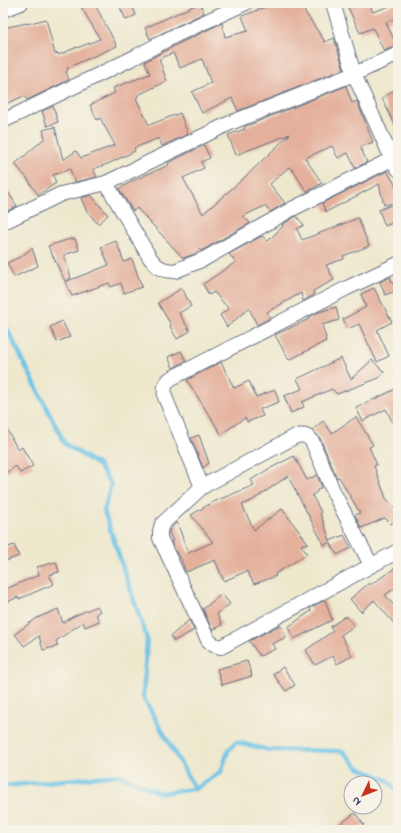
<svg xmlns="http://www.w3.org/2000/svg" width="401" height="833" font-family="'Indie Flower',sans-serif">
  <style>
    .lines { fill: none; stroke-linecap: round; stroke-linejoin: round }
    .stream { stroke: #6ac3e7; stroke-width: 4.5 }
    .building { fill: #e4b09c }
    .street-casing { stroke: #657085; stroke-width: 16 }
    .street { stroke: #fff; stroke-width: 14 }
  </style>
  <rect width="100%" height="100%" fill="#f7f3e8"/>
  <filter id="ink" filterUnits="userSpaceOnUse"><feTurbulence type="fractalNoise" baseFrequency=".025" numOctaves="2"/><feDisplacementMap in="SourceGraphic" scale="8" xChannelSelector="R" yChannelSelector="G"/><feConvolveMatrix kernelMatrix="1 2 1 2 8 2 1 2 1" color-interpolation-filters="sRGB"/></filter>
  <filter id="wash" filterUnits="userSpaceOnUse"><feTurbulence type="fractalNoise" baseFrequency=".012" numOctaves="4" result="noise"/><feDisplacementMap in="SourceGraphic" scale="16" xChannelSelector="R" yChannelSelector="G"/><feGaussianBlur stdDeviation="0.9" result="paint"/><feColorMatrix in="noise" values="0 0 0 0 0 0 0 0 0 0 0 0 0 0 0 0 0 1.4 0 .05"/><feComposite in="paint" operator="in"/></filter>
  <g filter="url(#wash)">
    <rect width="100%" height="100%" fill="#eee8cd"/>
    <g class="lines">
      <!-- stream -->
      <g class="stream">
        <path d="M3,321l62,123 33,21 13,19 -7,27 43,128 -4,58 52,92"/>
        <path d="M3,786l116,-11 41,18 35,-4 26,-17 7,-21 8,-9 33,8 74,1 16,17 28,12 11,11"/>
      </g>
    </g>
    <g id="blocks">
      <!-- building -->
      <g class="building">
        <path d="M79,3h15l23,43 -50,22 1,2 -2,2 3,8 -42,20 -3,-4 -21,9v-77l24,-5v1l19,-5 9,35 3,-1 1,2 18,-8v1l23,-9z"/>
        <path d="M118,3h13l5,12 -10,5z"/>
        <path d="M200,3l4,10 -54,26 -5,-11z"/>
        <path d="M276,3h23l26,39 9,-4 10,31 -106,42 -6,-13 -30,15 -10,-21 19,-9 -9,-24 -22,9 -7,-15 -14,6 8,22 -29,14v2l-2,1 13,27 31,-12 8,21 -26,12 -3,-8 -25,10 1,3 -25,12 -17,6 4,8 -22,5 -5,-13 -17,6 3,8 -18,12 -11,-17 -12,-14 30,-26 -2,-8 12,-3 8,33 13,-9 5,7 34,-13 -15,-27 -3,2 -7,-15 25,-12 -2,-5 37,-14 -5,-12 1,-1 32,-17 44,-21 3,14 23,-6 -6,-15z"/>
        <path d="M346,3h23l4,9 25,-9v15l-12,4 11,24 -13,5 -11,-23 -13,5z"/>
        <path d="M346,86l6,17 5,-2 16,41 -13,5 7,15 -12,6 -7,-15 -10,5 -6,-12 -27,12 17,25 -15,9 -15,-23v1l-3,-3 -19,17 15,19 -15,9 -5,-6 -22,10 7,7 -49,28 -2,-2 -4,5 -12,4 -46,-50 -4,3 -14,-22 13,-8 37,-16 -1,-2 36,-18 6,13 -9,4 3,6 -21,10 20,36 42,-37 45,-43 -54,21 -8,-20 17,-6 -1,-2z"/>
        <path d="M398,88v44l-16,-34z"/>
        <path d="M53,106l5,16 -11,4 -5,-15z"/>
        <path d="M387,171l9,15 2,16 -14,3 -5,-21 -53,28 -4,-9z"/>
        <path d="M3,184l14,22 -10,5 -4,-6z"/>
        <path d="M91,195l17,20 -10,9 -12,-14 -5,-12z"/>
        <path d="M391,205l6,16 -12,5 -6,-16z"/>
        <path d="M296,216l8,9 -7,4 5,11 56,-22 11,28 -26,10 1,3 -18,6 8,15 -21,11 1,4 -11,6 -2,-8 -34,19 3,6 -13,7 -8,-17 -22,19 -7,-12 9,-6 -15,-17 -5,3 -6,-11 33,-22 -7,-8 33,-18 6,5 15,-15 -1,-1z"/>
        <path d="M70,239h5l4,11 -15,5 7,23 -6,3 -17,-35z"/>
        <path d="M116,241l8,21 8,-3 10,28 -18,6 -3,-10 -10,4 -2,-4 -37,13 -7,-14 44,-17 -8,-18z"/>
        <path d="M32,248l6,18 -24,11 -7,-14 15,-7z"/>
        <path d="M390,277l6,14 -11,4 -5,-13z"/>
        <path d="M182,288l9,18 -12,7 11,18 -13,8 -7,-13 1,-1 -13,-22z"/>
        <path d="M374,288l18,34 -15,8 12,26 -12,6 -18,-38 -11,5 -5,-10 23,-12 -5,-13z"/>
        <path d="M336,307l3,13 -17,5 4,13 -1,1 1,2 -37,19 -14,-25 34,-16v-2l10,-5z"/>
        <path d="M62,321l8,16 -13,5 -7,-15z"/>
        <path d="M181,351l5,10 -13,7 -5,-11z"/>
        <path d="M341,358l10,21 21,-19 12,12 -5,6 -42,16 -5,-5 -30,13 2,5 -13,6 -7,-17 18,-7 -5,-10z"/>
        <path d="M221,362l13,26 15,-7 7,16 19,-7 4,12 -19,7 3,7 -16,6 -2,-4 -24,16 -34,-54z"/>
        <path d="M398,388v45l-12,-24 -23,12 -7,-13z"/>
        <path d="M356,417l17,28 -4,2 8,18 -3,1 12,32 12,14v5l-7,7 -6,-6 -24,10 -6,-13 5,-2 -21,-36 -2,1 -17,-40 -8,-8 11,-9 9,12z"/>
        <path d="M3,422l15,28 4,-3 11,19 -13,7 -4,-7 -13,9z"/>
        <path d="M199,435l10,28 -6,5 -12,-30z"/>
        <path d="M294,456l13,24 10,-5 5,12 -5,3v2l-5,3 9,17 -1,1 10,28 14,-6 7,13 -14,7 -7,-13 -6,3 -36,-69 -35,24 -11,5 12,25 28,-21 26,34 -7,2 6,9 -32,20 1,2 -22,8 -7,-13 -23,10 -9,-21 -29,12 -8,-19 -1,1 -6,-12 2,-1 -4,-9 1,-3 7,-7 11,31 25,-11 -22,-27 20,-12 43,-18 -3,-5 16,-10z"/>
        <path d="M14,545l5,11 -16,6v-13z"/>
        <path d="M56,562l3,10 -10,3 5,9 -35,15 -1,-2 -15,7v-14l36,-15 -2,-8z"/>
        <path d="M398,566v20l-13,9 13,15v18l-24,-28 -13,12 -11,-13 19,-16 1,2z"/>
        <path d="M222,594l8,10 -13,10 5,11 -10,5 -9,-21z"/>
        <path d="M325,600l7,20 -38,19 -6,-12 23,-16 -1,-3z"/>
        <path d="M97,606l3,5 -4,3 3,7 -14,6 -2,-5 -27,19 2,5 -15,4 -4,-14 -15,10 -9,-12 22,-16 21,-9 5,14 9,-6z"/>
        <path d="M346,616l8,10 -13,9 11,21 -15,8 -4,-8 -18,9 -9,-15 27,-19 -3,-4z"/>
        <path d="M189,620l5,10 -20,11 -3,-5z"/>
        <path d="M280,625l6,12 -14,7 3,5 -15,7 -11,-15z"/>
        <path d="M247,661l5,15 -30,9 -5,-16z"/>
        <path d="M283,667l12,18 -9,6 -13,-17z"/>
        <path d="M355,813l9,12 -7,5h-25z"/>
      </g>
    </g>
  </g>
  <g filter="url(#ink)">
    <use href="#blocks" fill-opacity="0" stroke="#657085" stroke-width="1"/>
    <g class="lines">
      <defs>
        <g id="street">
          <path d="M333,3l21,71 38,85 6,10"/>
          <path d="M3,10l18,-7"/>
          <path d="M3,121l132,-64 39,-21 72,-33"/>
          <path d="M106,183l44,75 7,8 8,4 10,1 29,-12 88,-50 106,-53"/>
          <path d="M4,222l57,-28 45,-11 124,-60 124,-49 44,-20"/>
          <path d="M202,487l-37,-90c-1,-8 -1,-12 5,-18l177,-91 51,-24"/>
          <path d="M371,565l-37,-72 -22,-52c-5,-6 -9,-6 -16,-5l-94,51 -40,37 -2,7v7l48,102 6,5 7,2 177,-96"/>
        </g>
      </defs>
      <!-- street casing -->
      <use href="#street" class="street-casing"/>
      <!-- street -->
      <use href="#street" class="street"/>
    </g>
  </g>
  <!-- margin -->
  <rect width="401" height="833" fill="none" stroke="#f7f3e8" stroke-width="16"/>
  <!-- north arrow -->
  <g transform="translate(363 795) rotate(227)"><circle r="19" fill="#f7f3e8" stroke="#9fa5b1"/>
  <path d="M0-3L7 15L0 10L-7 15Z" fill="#c8321e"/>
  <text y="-6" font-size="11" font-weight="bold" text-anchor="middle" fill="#1b2f5e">N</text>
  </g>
</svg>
